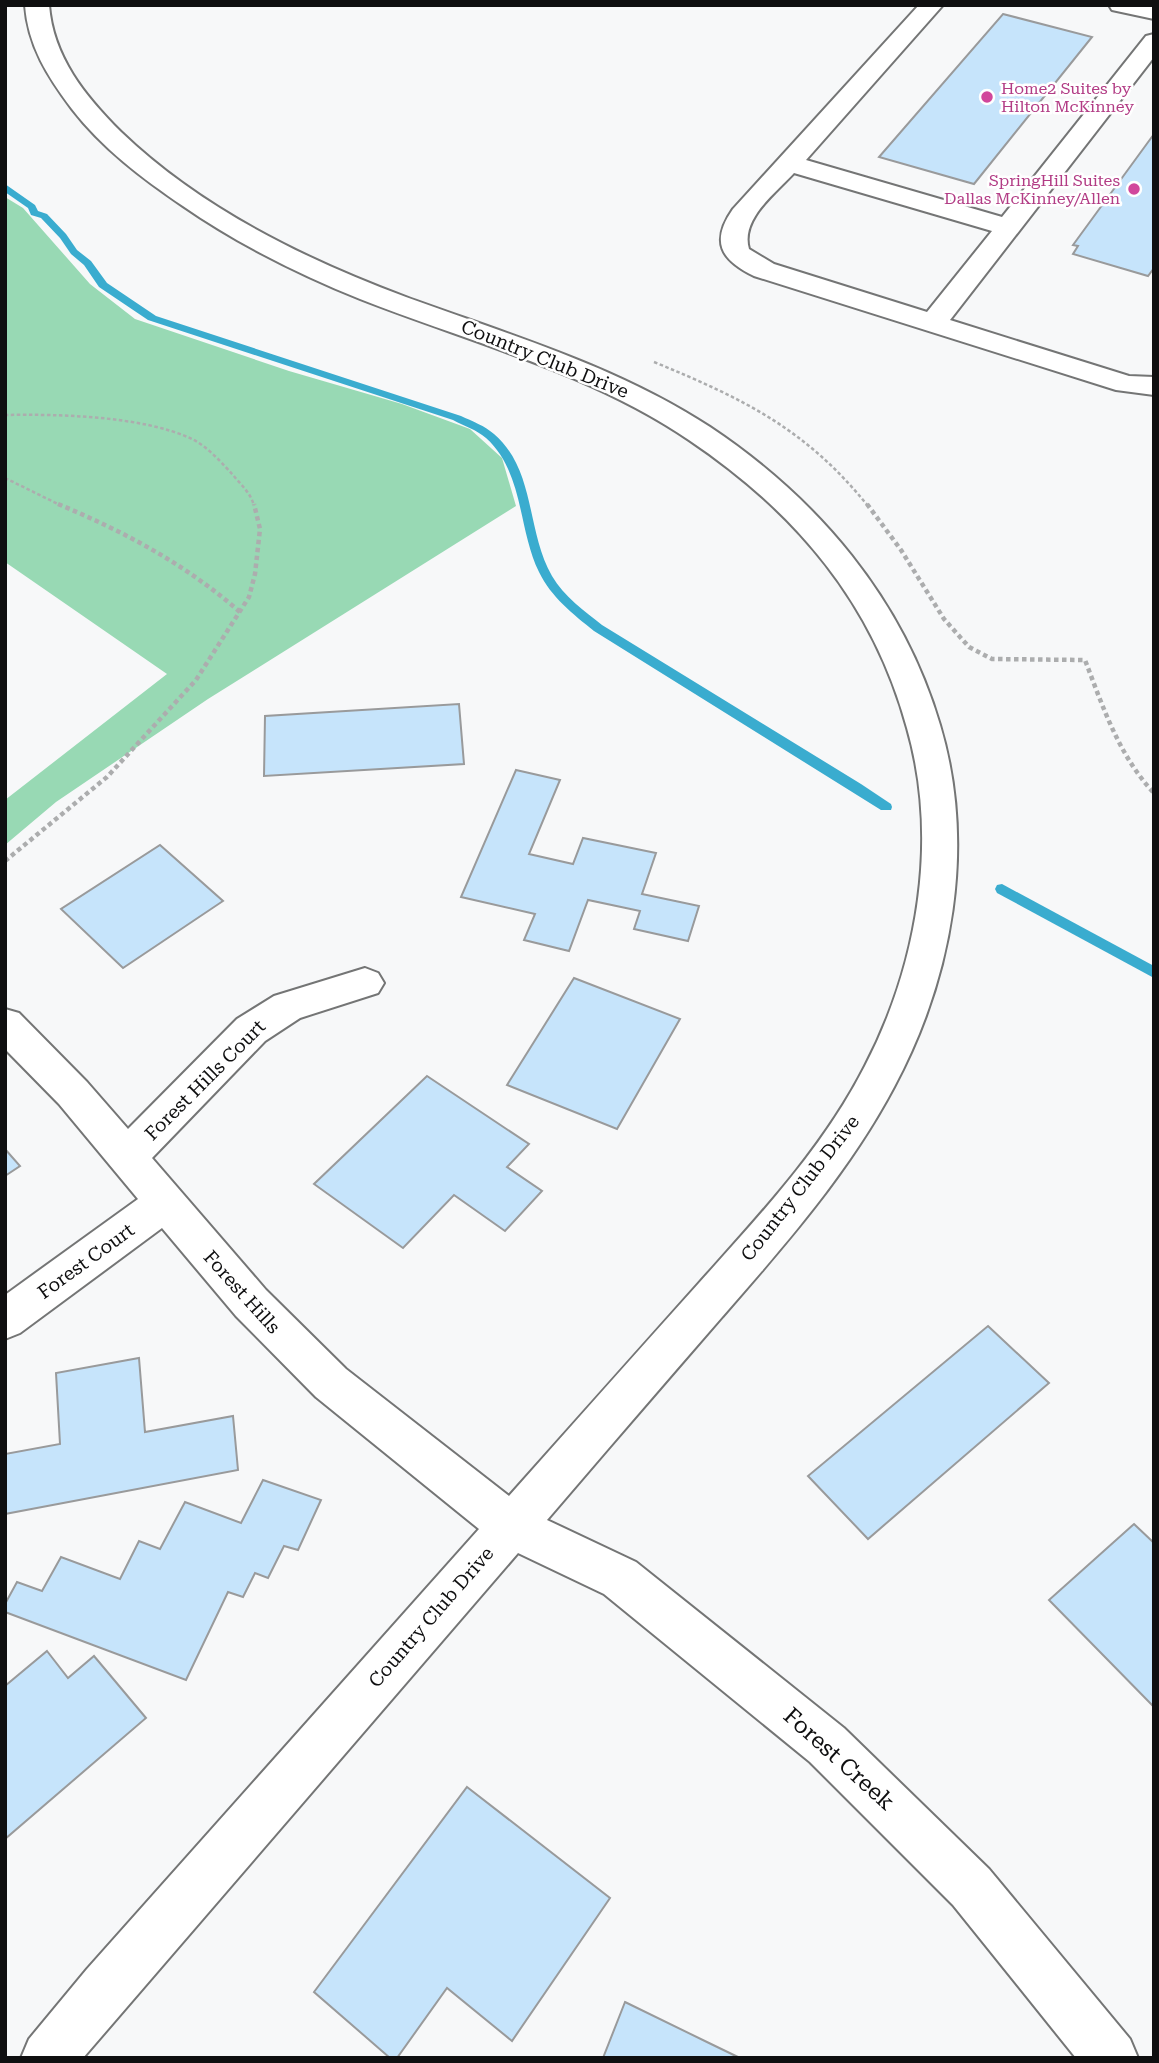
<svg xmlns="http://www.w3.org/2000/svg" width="1159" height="2063" font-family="'Roboto Serif',serif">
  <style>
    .green { fill: #98d9b4 }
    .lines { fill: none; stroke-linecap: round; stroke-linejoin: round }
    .stream { fill: #3aaccf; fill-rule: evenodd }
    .building { fill: #c6e4fb; stroke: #999a9b; stroke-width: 2 }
    .minor-casing { stroke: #747575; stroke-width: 4 }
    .path-far1 { stroke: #acadae; stroke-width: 2.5; stroke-dasharray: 3.5 2.5; stroke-linecap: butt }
    .path { stroke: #acadae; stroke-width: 4.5; stroke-dasharray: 4.5 3.5; stroke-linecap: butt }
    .minor { fill: #fff; fill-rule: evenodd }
    .hotel-dot { fill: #d1479c; stroke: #fff; stroke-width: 2.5 }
    .labels { text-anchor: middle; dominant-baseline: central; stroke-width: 5; stroke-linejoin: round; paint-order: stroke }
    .far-hotel-label { font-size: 16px; fill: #b23c85; stroke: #fff; text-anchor: start }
    .street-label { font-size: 19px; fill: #0f0f10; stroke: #fff }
    .near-street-label { font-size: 23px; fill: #0f0f10; stroke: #fff }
  </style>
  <rect width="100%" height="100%" fill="#f7f8f9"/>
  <!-- green -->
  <path class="green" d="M5,197l18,11 67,76 45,35 154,52 113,33 68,25 32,29 14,48 -308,193 -152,103 -51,43v-45l162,-126 -162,-112z"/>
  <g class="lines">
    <!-- stream -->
    <g class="stream">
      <path d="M5,184l30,21 3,6 9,3 19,20 11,16 14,11 16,22 49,33 305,100c11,5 24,10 33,18 42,36 32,97 58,142 12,21 33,35 50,49l259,159 30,20 1,3 -1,3h-10l-287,-179c-21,-17 -43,-34 -55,-59 -21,-42 -15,-100 -53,-134 -9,-8 -22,-12 -33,-18l-305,-100 -49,-33 -15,-22 -13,-11 -11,-16 -19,-20 -10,-3 -3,-7 -23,-16z"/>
      <path d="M1002,884l152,82v12l-157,-85 -2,-4 2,-4z"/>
    </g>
  </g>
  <!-- building -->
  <g class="building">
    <path d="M1003,14l89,23 -118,147 -95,-27z"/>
    <path d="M1154,134v134l-6,8 -75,-22 5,-8 -5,-1z"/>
    <path d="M459,704l5,60 -200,12 1,-60z"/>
    <path d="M516,770l44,10 -31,74 44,10 10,-26 73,15 -14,41 57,12 -11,35 -54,-12 6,-18 -52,-11 -19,51 -45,-11 11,-26 -74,-17z"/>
    <path d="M160,845l63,56 -100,67 -62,-59z"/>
    <path d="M574,978l106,41 -63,110 -110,-44z"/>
    <path d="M427,1076l102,68 -22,23 35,24 -37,40 -51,-36 -51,53 -89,-64z"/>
    <path d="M5,1149l15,17 -15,10z"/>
    <path d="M988,1326l61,57 -181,156 -60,-63z"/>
    <path d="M139,1358l6,74 88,-16 5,54 -233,44v-60l55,-10 -4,-71z"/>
    <path d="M263,1480l58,20 -23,50 -14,-4 -16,32 -13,-5 -12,24 -15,-5 -42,88 -181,-68v-8l12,-22 25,9 19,-34 59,22 19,-38 21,8 25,-47 56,21z"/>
    <path d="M1134,1524l20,19v164l-105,-107z"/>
    <path d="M47,1651l21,27 26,-22 52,62 -141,121v-153z"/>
    <path d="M467,1787l143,111 -98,143 -65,-53 -50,70h-7l-76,-66z"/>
    <path d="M625,2002l84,41 31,15h-137z"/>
  </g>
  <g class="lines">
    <defs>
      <g id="minor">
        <path d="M25,5h24c4,52 36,91 72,127 79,76 183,127 285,165 104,38 211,69 304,130 108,72 193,172 230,298 36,120 13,252 -46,362 -45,85 -109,158 -172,230 -59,68 -117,135 -175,203l89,42 208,166 145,141 141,170 8,19h-62l-123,-153 -143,-143 -206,-168 -86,-41 -435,505h-62l8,-19 58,-70 392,-440 -163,-132 -80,-81 -74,-88 -142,105 -15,6v-44l133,-96 -79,-95 -54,-55v-40l14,4 68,69 41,47 109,-110 37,-23 91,-28 13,5 6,10 -6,10 -78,25 -35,23 -113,117 114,132 80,79 163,127c63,-71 126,-142 190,-213 60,-67 125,-136 166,-217 53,-102 74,-227 42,-338 -34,-125 -111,-216 -218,-288 -100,-68 -217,-97 -329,-141 -62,-25 -122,-55 -177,-93 -40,-27 -81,-58 -111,-97 -24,-32 -44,-63 -47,-104z"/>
        <path d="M919,5h24l-137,155 196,57 144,-181 8,-2v23l-204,263 179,56 25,1v18l-38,-5 -362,-114c-33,-16 -44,-34 -21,-67zM794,173l198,58 -65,81 -153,-48 -25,-15c-9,-30 27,-56 45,-76z"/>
        <path d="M1109,5h45v14l-42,-9z"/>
      </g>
    </defs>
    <!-- minor casing -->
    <use href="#minor" class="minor-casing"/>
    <!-- path-far1 -->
    <g class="path-far1">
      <path d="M654,362c90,37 152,67 214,144"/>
      <path d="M5,415c55,-1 138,1 187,24 16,8 30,24 41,36 8,10 18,18 21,31"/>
      <path d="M5,478l57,28"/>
    </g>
    <!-- path -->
    <g class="path">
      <path d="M58,504c67,28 127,60 182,108"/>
      <path d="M867,504l34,46 43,69 25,28 23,12 93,1c18,47 34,96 69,133"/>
      <path d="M5,861l102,-84 89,-97 53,-83 6,-23 5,-45 -6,-25"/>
    </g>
    <!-- minor -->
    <use href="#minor" class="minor"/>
  </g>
  <!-- markers -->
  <g class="hotel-dot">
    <circle cx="987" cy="97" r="7"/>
    <circle cx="1134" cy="189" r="7"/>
  </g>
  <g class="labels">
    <!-- far-hotel labels -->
    <g class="far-hotel-label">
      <text x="1001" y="88">Home2 Suites by<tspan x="1001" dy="18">Hilton McKinney</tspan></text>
      <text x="1120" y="180" text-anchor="end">SpringHill Suites<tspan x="1120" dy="18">Dallas McKinney/Allen</tspan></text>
    </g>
    <!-- street labels -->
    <g class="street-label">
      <text transform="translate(545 359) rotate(22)">Country Club Drive</text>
      <text transform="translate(205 1080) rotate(-45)">Forest Hills Court</text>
      <text transform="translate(800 1188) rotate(-52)">Country Club Drive</text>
      <text transform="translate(86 1261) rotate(-36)">Forest Court</text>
      <text transform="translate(242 1292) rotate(48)">Forest Hills</text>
      <text transform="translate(431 1617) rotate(-49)">Country Club Drive</text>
    </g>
    <!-- near-street labels -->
    <g class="near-street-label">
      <text transform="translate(839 1759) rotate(42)">Forest Creek</text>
    </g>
  </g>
  <!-- border -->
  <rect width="1159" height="2063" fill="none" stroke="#0f0f10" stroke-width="14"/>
</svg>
